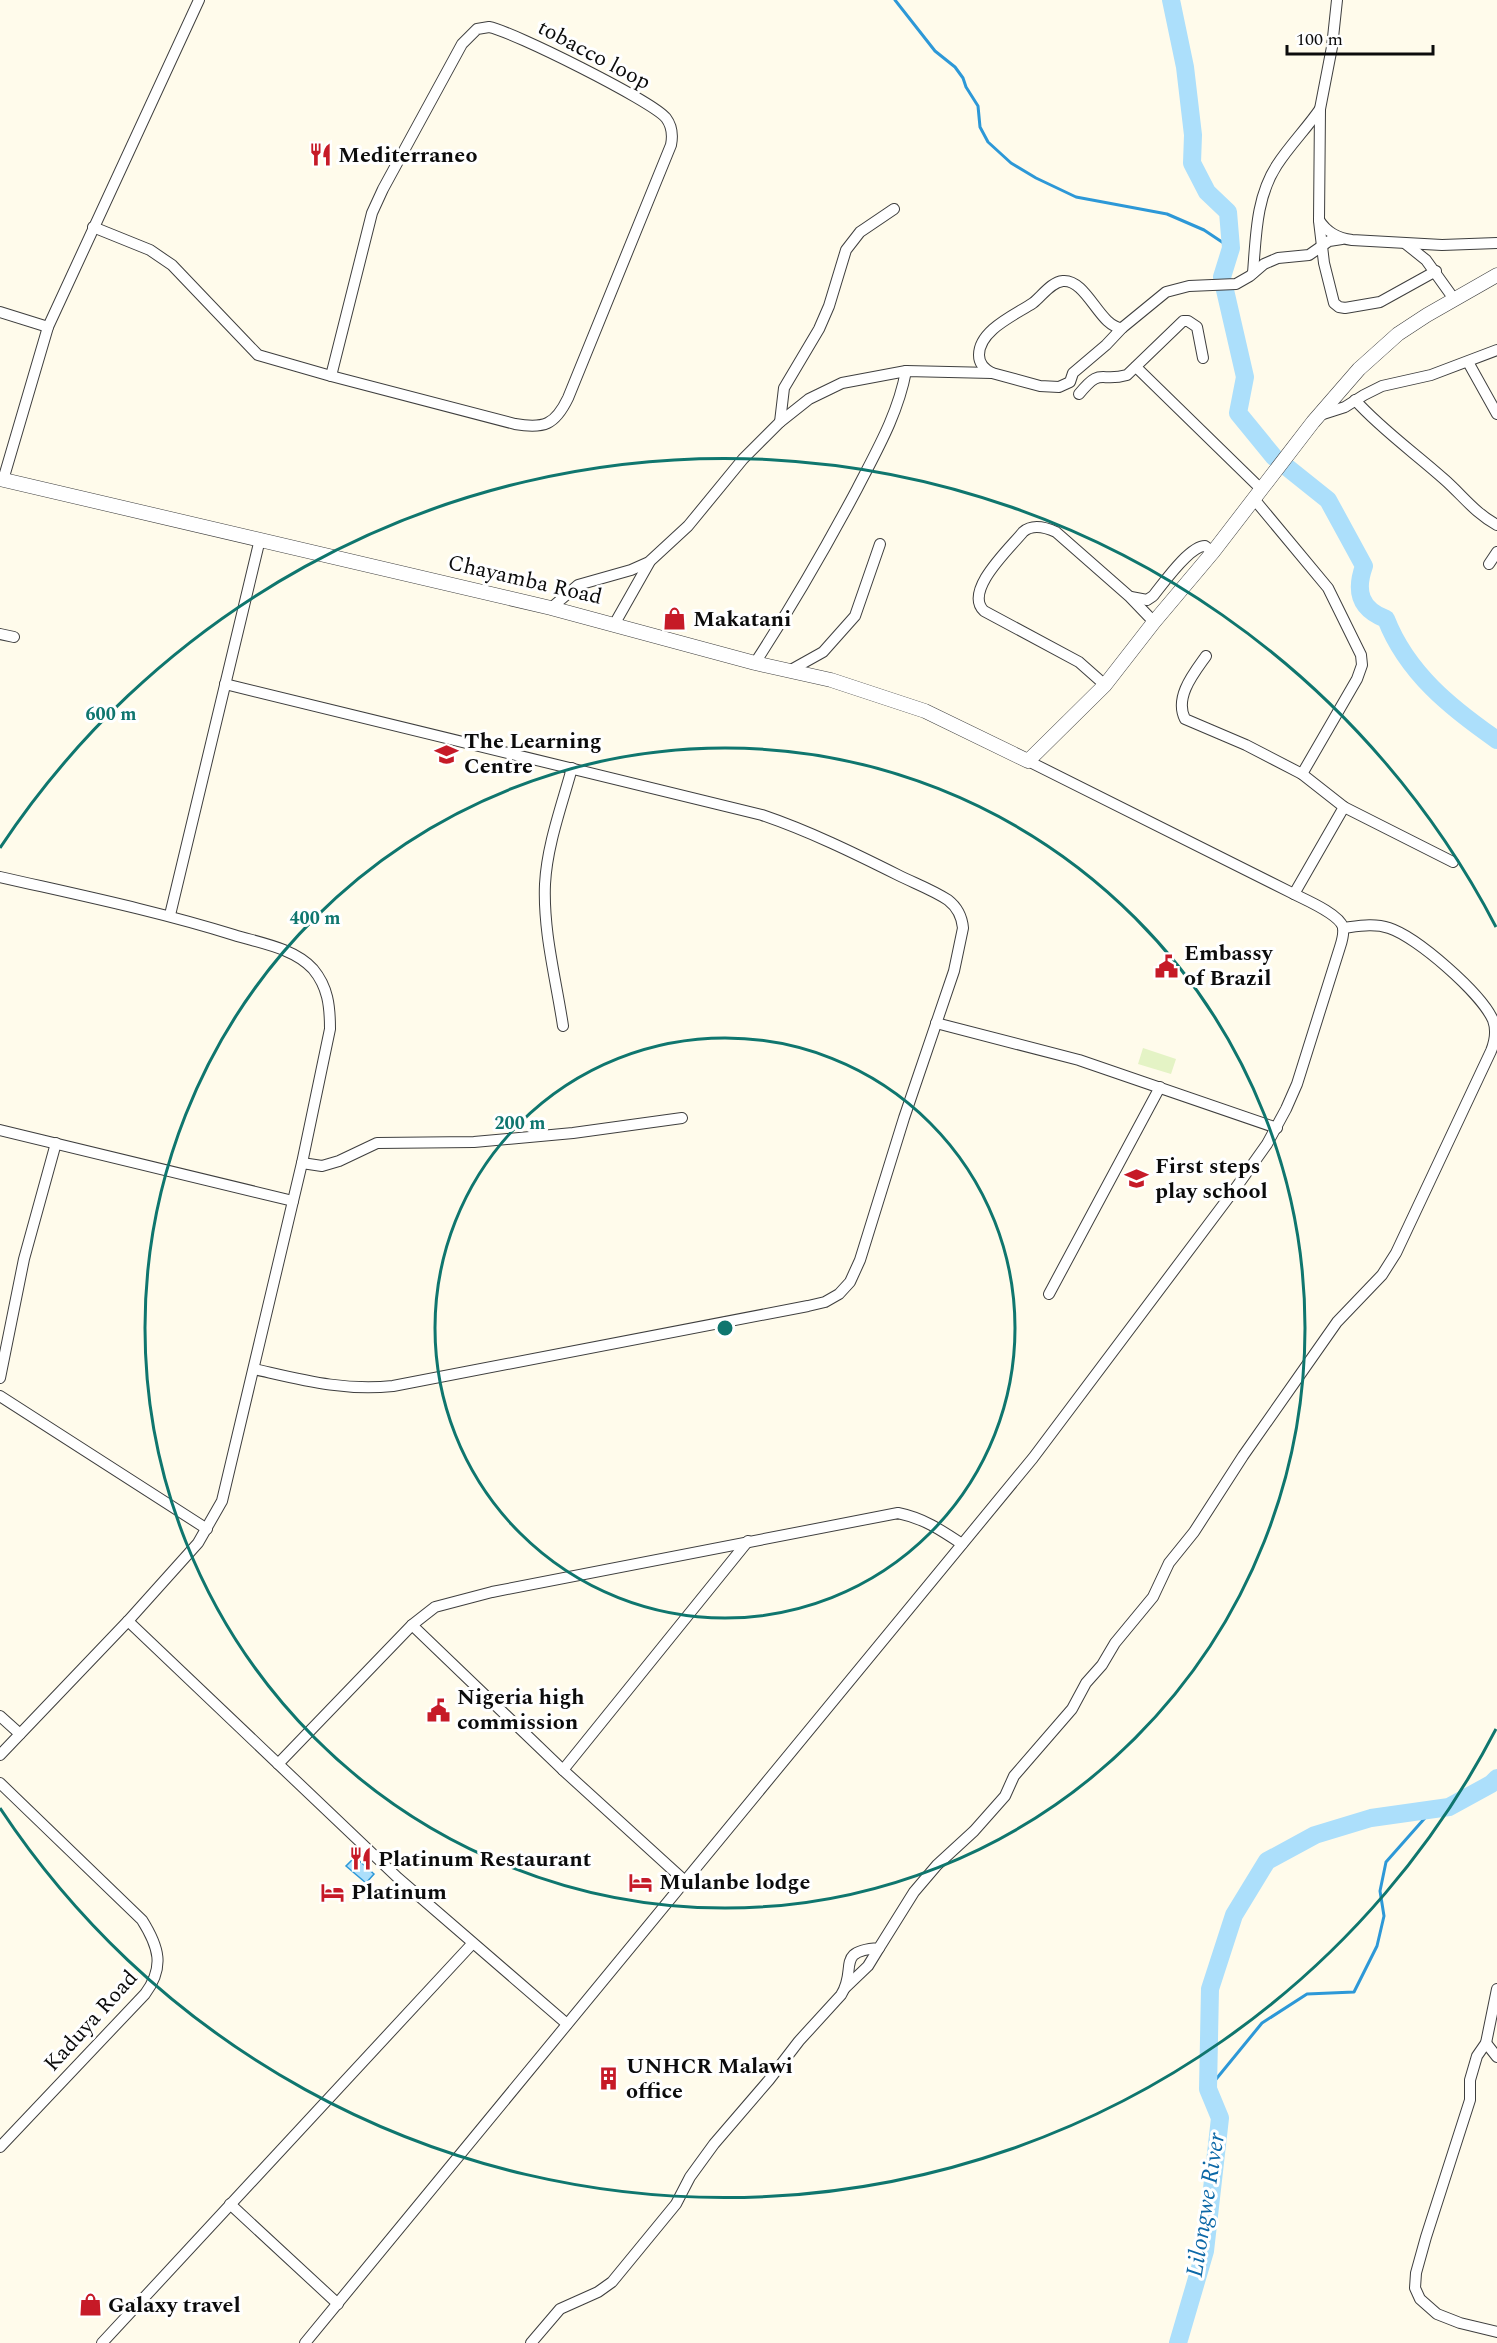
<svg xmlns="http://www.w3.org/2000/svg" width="1497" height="2343" font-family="Spectral,serif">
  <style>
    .pitch { fill: #e4f3c5 }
    .water { fill: #acdffb; stroke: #2d98d7; stroke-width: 1.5 }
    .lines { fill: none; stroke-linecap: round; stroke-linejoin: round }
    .stream { stroke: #2d98d7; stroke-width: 3 }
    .river { stroke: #acdffb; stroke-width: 18 }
    .minor-casing { stroke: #3f3f3f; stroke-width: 12 }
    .tertiary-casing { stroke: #3f3f3f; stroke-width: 15 }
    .minor { stroke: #fff; stroke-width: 10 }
    .tertiary { stroke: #fff; stroke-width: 14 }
    .ring { fill: none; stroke: #0f766e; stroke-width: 3 }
    .labels { text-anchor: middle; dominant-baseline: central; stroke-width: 6; stroke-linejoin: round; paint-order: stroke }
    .street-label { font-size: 22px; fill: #0c0c0c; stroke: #fff }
    .poi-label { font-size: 22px; font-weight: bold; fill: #0c0c0c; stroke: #fff; text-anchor: start }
    .water-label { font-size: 24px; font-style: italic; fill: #0c68a7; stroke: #fff }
    .centre { fill: #0f766e; stroke: #fff; stroke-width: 3 }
    .ring-label { font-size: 18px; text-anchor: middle; font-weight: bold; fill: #0f766e; stroke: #fff; stroke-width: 6; stroke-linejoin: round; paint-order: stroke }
  </style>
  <rect width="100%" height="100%" fill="#fffbeb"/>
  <!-- pitch -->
  <path class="pitch" d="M1143,1048l33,11 -5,15 -33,-10z"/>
  <!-- water -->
  <path class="water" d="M355,1857l19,17 -8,9 -20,-17z"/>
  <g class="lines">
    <!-- stream -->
    <g class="stream">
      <path d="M895,0l40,51 20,16 8,11 3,9 12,19 2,21 8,15 23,21 25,15 40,19 91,17 37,16 27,18"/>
      <path d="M1208,2089l54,-66 45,-29 47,-2 23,-46 7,-30 -4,-25 6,-29 46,-52"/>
    </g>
    <!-- river -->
    <g class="river">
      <path d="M1171,0l14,67 8,68 -1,28 15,29 21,20 3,36 -9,29 23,100 -7,36 36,44"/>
      <path d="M1288,468l40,32 36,66c-9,25 -4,43 22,53 21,54 65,89 111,121"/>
      <path d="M1178,2343l27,-92 15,-133 -12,-29 2,-100 24,-74 33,-54 48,-26 56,-17 78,-11 42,-23 6,-6"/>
    </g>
    <defs>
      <g id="minor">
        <path d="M1337,0l-5,47 -12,62 -1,111c8,13 19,18 33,20l90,5 55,-2"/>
        <path d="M489,27c23,4 163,74 177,91 6,8 7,17 5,27l-103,253c-13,27 -24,31 -53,26l-184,-48 41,-163 11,-24 79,-145 15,-15z"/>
        <path d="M1319,221l5,42 10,40 5,4 6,1 35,-6 56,-31"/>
        <path d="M93,227l57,23 22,15 86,90 73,21"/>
        <path d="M1406,244l20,16 28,39"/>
        <path d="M1253,273c3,-37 3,-76 24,-108 13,-20 30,-37 43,-56"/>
        <path d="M0,312l48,15"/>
        <path d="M1468,362l29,52"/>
        <path d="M1136,367l125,122"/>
        <path d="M992,373c-8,-4 -13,-9 -13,-18 0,-25 36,-40 54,-52 9,-7 18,-21 30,-22 24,-2 37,47 59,47"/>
        <path d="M1079,394c23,-28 20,-11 48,-19l56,-54h5l9,6 6,31"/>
        <path d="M1355,400c27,30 60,53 90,80 18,16 30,33 52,45"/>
        <path d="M1320,415l25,-8 19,-12 18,-9 49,-11 66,-25"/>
        <path d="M780,422l4,-34 35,-59 10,-23 17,-56 14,-18 34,-23"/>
        <path d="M3,480l45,-153 151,-327"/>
        <path d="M1254,499l74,89 33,67 1,10 -5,14 -55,95"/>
        <path d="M1489,564l8,-12"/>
        <path d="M1131,597l16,3 6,-4c10,-12 36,-50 52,-50l8,6"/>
        <path d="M551,608l27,-23 53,-15 18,-8 39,-36 55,-67 37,-37 29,-23 33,-16 64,-12 86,2 48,13 19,1 11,-5 3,-9 33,-28 16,-17 44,-36 23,-6 47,-2 14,-8 14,-12 14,-6 31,-3 20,-14 13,-2"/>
        <path d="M615,623l34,-60"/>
        <path d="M0,634l14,3"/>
        <path d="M1206,656c-12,17 -32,41 -21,63l61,26 56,29 42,33 109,55"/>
        <path d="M755,663c37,-57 70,-114 102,-174 20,-39 41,-75 49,-118"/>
        <path d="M789,671l34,-19 32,-36 25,-72"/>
        <path d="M225,684l537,131c47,16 92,38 136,60 16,8 35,15 50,25 9,7 14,17 15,28l-9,43 -50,147 -44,142 -10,22 -11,12 -14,8 -17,4 -415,80c-51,5 -90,-6 -139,-17"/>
        <path d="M1105,685l-26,-23 -95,-51c-21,-20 26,-63 39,-79 9,-8 22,-5 33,0l74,65 24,25"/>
        <path d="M0,877c79,18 157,34 234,58 26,8 60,13 79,34 15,18 17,37 17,60l-28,134 -80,338 -24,42 -70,78 -128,134"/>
        <path d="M1294,894l50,-87"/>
        <path d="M170,915l90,-376"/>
        <path d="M936,1023l143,37 198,68"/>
        <path d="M563,1026c-7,-47 -20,-94 -18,-142 2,-39 17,-79 27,-116"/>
        <path d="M0,1130l293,71"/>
        <path d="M302,1163l20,3 17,-5 38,-18 97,-1 99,-9 109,-15"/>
        <path d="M1049,1294l111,-207"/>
        <path d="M0,1378l24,-119 32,-116"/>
        <path d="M0,1396l207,133"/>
        <path d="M128,1621l270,257 169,146"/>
        <path d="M412,1625l151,145 123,112"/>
        <path d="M0,1716l20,18"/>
        <path d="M278,1764l134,-139 23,-18 57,-15 406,-79c25,5 43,17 64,31"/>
        <path d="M563,1770l185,-229"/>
        <path d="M0,1783l142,137c17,27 23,47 3,74l-145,153"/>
        <path d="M845,1988l23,-22 11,-18"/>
        <path d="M1497,1989l-11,54 -9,13 -7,24v20l-44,137 -10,36 -1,15 5,11 17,15 23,9 37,9"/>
        <path d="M1486,2043l11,14"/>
        <path d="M230,2204l108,100"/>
        <path d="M102,2343l370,-399"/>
        <path d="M305,2343l728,-885 202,-269 32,-45 19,-35 11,-25 43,-137c2,-6 4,-13 3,-20 -4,-13 -37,-27 -49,-33l-266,-133"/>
        <path d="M531,2343l29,-34 38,-17 14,-10 64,-78 14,-27 24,-33 55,-64 30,-39 42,-46c17,-26 -7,-44 38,-47l35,-56 23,-27 37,-34 31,-35 9,-20 58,-67 14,-26 16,-18 13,-22 38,-46 16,-34 25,-31 49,-76 94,-134 45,-47 14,-22 95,-202c4,-10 6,-20 2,-31 -12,-27 -76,-83 -104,-92 -15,-5 -30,-2 -46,0"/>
      </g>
      <path id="tertiary" d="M0,479l551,129 204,55 76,17 94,31 103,50 77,-76 49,-63 59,-70 100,-130 46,-53 39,-35 29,-19 70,-40"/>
    </defs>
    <!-- minor casing -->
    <use href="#minor" class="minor-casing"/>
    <!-- tertiary casing -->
    <use href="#tertiary" class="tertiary-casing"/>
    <!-- minor -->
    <use href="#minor" class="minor"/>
    <!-- tertiary -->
    <use href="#tertiary" class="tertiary"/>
  </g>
  <!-- distance rings -->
  <g class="ring">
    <circle cx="725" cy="1328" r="290"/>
    <circle cx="725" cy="1328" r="580"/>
    <path d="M1496 1729A869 869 0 0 1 0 1808M0 848A869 869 0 0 1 1496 927"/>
  </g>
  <!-- icons -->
  <defs>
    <symbol id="restaurant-bare" viewBox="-9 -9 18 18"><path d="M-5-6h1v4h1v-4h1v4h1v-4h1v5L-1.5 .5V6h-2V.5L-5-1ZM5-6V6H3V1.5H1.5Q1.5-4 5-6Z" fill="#c61a27" stroke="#fff" stroke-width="2.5" paint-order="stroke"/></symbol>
    <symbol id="shop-bare" viewBox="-9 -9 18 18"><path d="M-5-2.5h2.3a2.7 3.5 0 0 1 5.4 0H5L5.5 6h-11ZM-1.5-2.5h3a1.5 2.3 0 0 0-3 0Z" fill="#c61a27" stroke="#fff" stroke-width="2.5" paint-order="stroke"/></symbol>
    <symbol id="school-bare" viewBox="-9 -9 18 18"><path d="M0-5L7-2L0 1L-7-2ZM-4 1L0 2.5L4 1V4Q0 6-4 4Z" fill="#c61a27" stroke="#fff" stroke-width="2.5" paint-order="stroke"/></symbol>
    <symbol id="civic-bare" viewBox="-9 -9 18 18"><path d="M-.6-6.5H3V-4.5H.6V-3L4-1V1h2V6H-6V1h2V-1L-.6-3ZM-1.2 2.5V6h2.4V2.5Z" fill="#c61a27" stroke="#fff" stroke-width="2.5" paint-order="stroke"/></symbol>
    <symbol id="hotel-bare" viewBox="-9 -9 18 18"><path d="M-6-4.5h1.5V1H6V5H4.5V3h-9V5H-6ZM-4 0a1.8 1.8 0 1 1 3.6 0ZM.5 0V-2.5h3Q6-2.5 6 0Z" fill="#c61a27" stroke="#fff" stroke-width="2.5" paint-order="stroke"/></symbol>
    <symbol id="building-bare" viewBox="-9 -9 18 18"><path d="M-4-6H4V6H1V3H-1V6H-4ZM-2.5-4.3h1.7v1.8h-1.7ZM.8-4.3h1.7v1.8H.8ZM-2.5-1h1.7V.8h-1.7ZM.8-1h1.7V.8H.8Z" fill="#c61a27" stroke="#fff" stroke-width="2.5" paint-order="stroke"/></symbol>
  </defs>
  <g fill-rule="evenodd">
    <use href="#restaurant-bare" x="304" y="138" width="33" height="33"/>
    <use href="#shop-bare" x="658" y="602" width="33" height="33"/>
    <use href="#school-bare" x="430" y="738" width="33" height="33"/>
    <use href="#civic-bare" x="1150" y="950" width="33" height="33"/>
    <use href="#school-bare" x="1120" y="1162" width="33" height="33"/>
    <use href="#civic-bare" x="422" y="1694" width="33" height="33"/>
    <use href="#restaurant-bare" x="344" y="1842" width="33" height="33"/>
    <use href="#hotel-bare" x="624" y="1866" width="33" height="33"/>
    <use href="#hotel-bare" x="316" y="1876" width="33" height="33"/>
    <use href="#building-bare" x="592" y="2062" width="33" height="33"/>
    <use href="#shop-bare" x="74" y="2288" width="33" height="33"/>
  </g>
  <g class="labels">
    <!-- street labels -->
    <g class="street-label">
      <text transform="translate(594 55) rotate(28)">tobacco loop</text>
      <text transform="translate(525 580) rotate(13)">Chayamba Road</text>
      <text transform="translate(91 2021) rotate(-48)">Kaduya Road</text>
    </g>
    <!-- poi labels -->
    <g class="poi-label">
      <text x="338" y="155">Mediterraneo</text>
      <text x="693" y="619">Makatani</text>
      <text x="464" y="741">The Learning<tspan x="464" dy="25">Centre</tspan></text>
      <text x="1184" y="953">Embassy<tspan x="1184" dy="25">of Brazil</tspan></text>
      <text x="1155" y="1166">First steps<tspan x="1155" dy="25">play school</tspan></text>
      <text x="457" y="1697">Nigeria high<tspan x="457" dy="25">commission</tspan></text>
      <text x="378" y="1859">Platinum Restaurant</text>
      <text x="659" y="1882">Mulanbe lodge</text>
      <text x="351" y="1892">Platinum</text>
      <text x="626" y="2066">UNHCR Malawi<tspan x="626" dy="25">office</tspan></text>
      <text x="108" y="2305">Galaxy travel</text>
    </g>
    <!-- water labels -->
    <g class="water-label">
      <text transform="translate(1206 2205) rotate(-81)">Lilongwe River</text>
    </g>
  </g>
  <circle cx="725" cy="1328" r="9" class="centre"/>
  <g class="ring-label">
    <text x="111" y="720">600 m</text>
    <text x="315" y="924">400 m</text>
    <text x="520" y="1129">200 m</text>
  </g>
  <!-- scale -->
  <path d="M1287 45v9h146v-9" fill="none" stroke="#0c0c0c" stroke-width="3"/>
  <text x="1296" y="45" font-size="18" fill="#0c0c0c" stroke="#ffffff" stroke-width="4.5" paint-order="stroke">100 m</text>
</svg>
